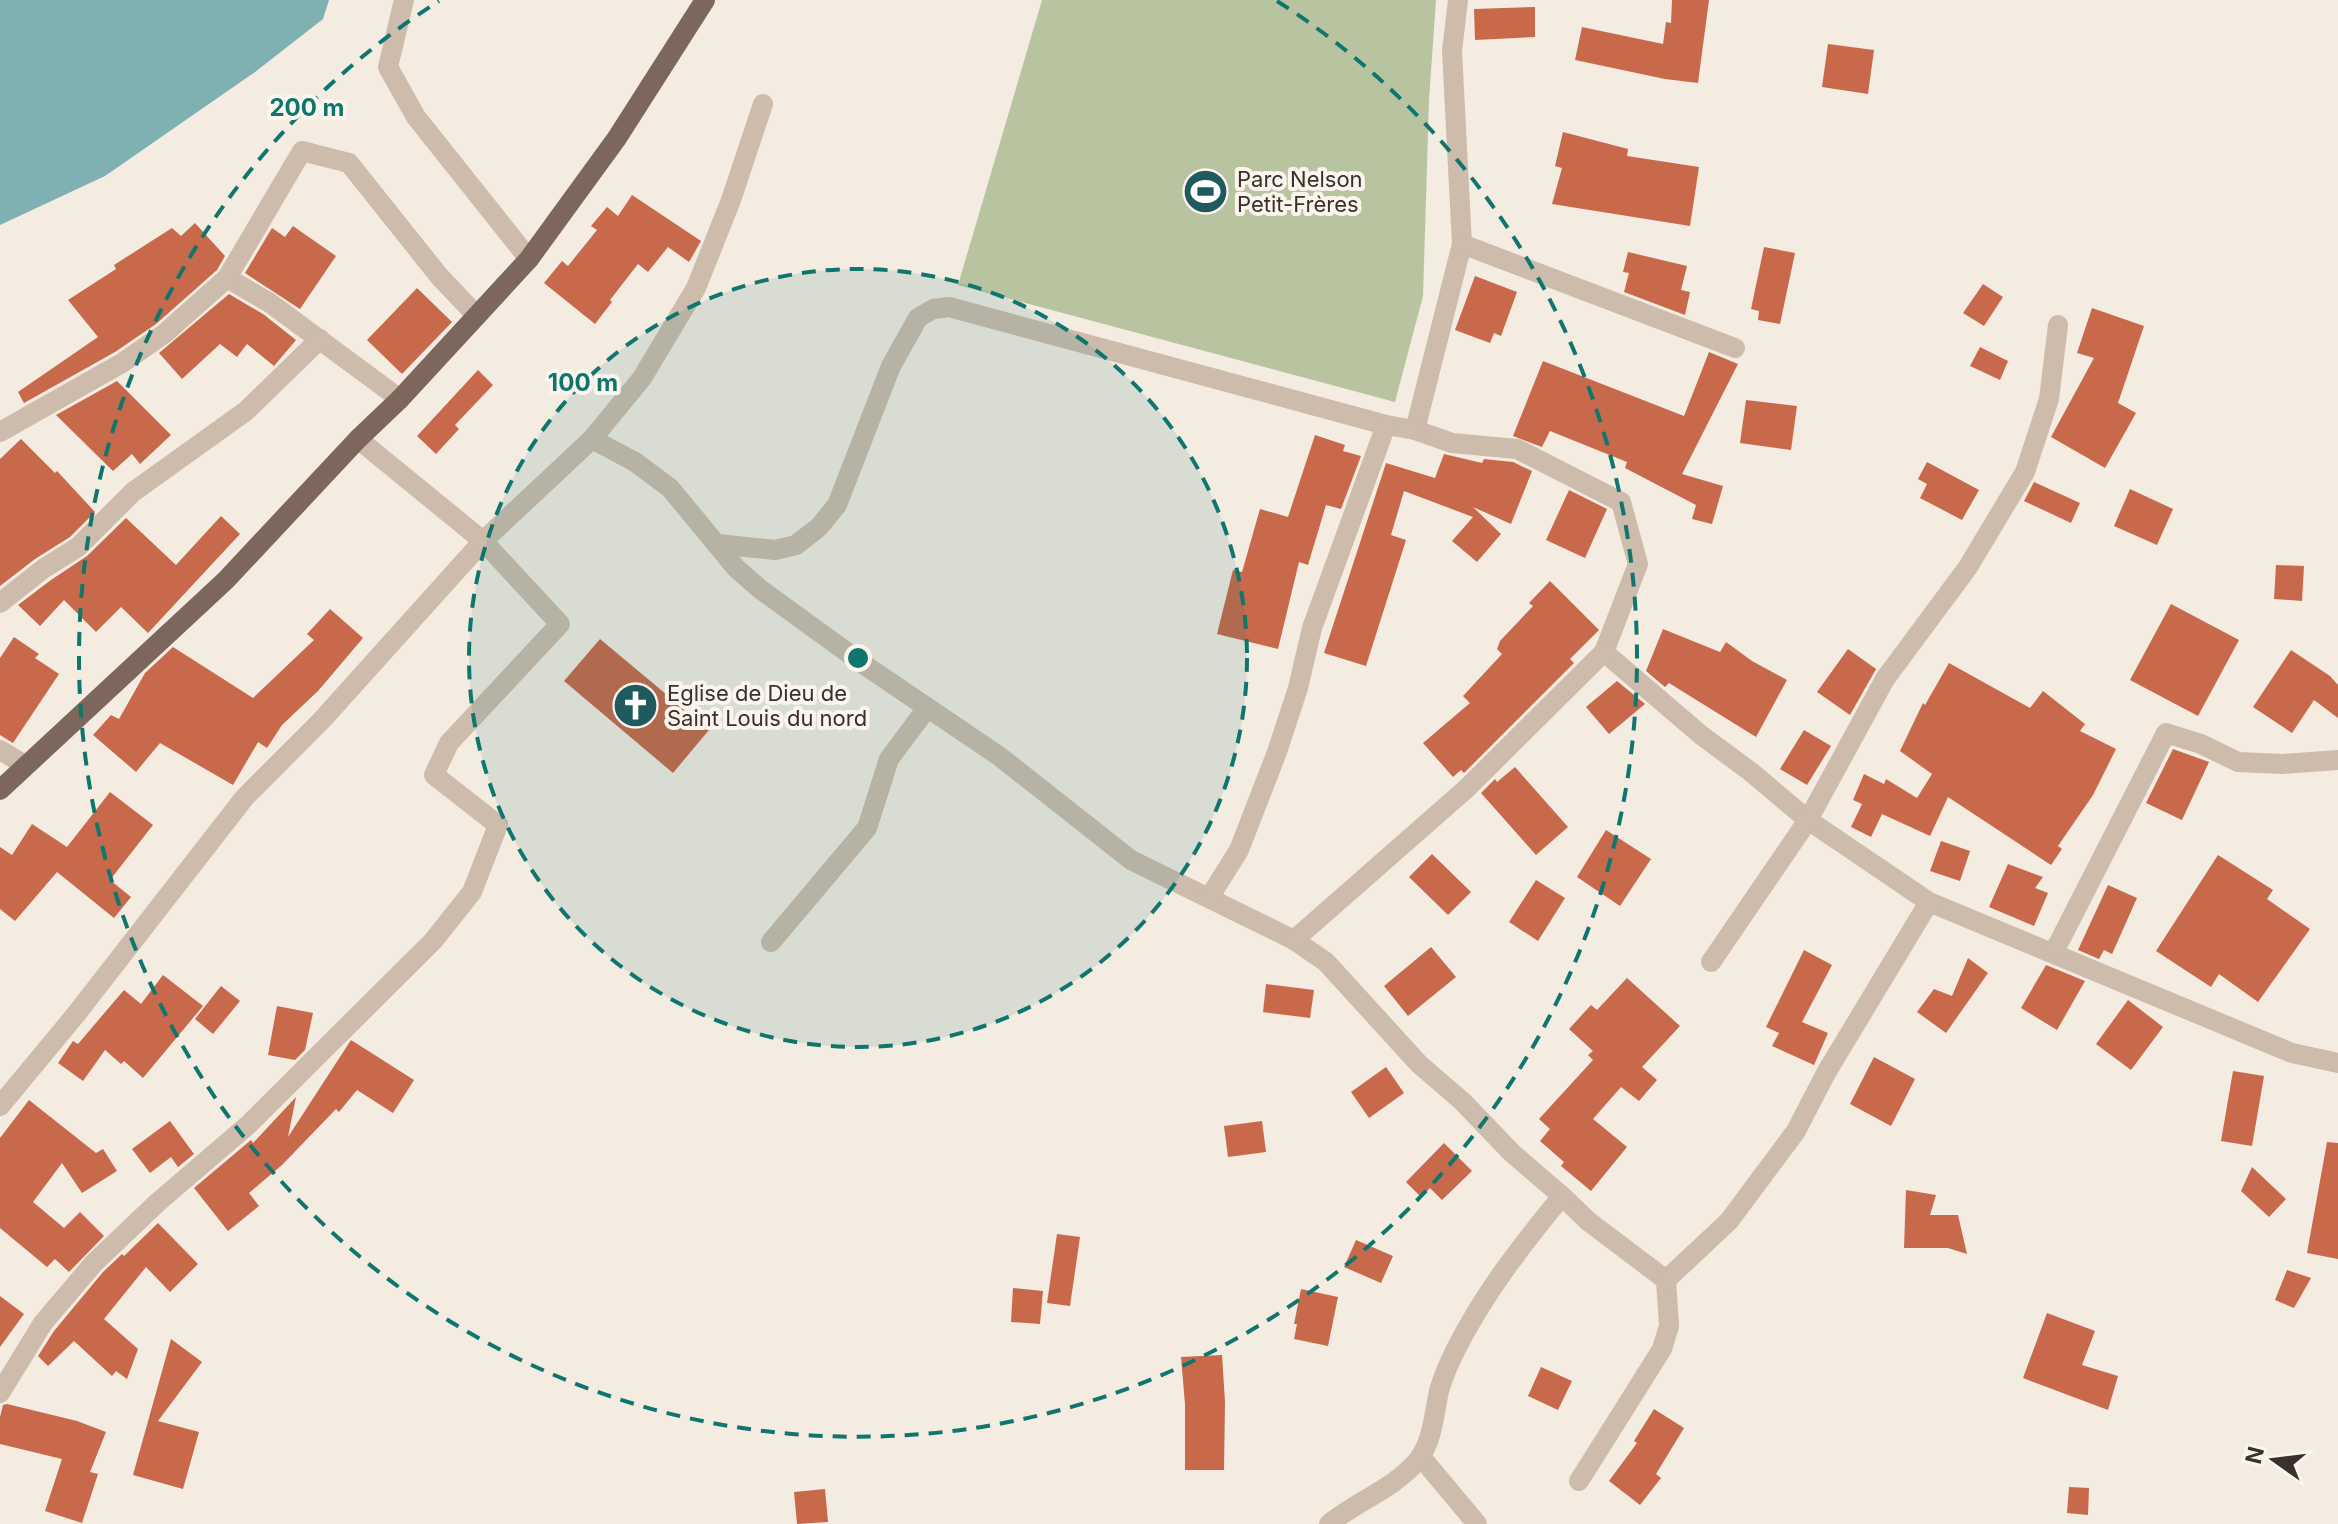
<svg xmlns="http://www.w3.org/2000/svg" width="2338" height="1524" font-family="Inter,sans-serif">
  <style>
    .green { fill: #b8c4a0 }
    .water { fill: #7fb0b2 }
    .building { fill: #c8694b }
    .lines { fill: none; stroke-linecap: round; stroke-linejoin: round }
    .minor { stroke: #cdbbac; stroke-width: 20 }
    .major { stroke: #7d675c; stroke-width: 20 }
    .ring { fill: none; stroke: #0f766e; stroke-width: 4; stroke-dasharray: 14 10 }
    .labels { text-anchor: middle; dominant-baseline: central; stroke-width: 8; stroke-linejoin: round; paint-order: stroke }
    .poi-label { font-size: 22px; fill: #3b302b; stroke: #fbf5ee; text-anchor: start }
    .centre { fill: #0f766e; stroke: #fbf5ee; stroke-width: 4 }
    .ring-label { font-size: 24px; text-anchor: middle; font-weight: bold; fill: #0f766e; stroke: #fbf5ee; stroke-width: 8; stroke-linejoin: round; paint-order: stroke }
  </style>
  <rect width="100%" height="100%" fill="#f4ebe1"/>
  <!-- green -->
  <path class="green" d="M1042,0h394l-7,100 -6,196 -28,106 -437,-117z"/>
  <!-- water -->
  <path class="water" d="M0,0h329l-6,19 -68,53 -150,104 -105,49z"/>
  <!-- building -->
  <g class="building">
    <path d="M1672,0h37l-11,83 -33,-4 -90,-19 7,-33 81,17 3,-22 5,1z"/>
    <path d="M1535,7v30l-60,3 -1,-31z"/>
    <path d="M1828,44l46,6 -6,44 -46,-7z"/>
    <path d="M1563,132l65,17 -1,7 72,11 -9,59 -138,-22 10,-36 -7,-2z"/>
    <path d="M632,195l69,46 -12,21 -21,-15 -20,25 -10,-8 -28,36 2,2 -17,22 -51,-41 18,-22 6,5 29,-36 -6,-4 16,-19 11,9z"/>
    <path d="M195,223l30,33 -8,14 -61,54 -41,28 -91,51 -6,-11 80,-55 -30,-37 48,-31 -2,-4 58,-37 9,8z"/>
    <path d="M293,226l43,30 -36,53 -55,-36 27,-45 13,9z"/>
    <path d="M1764,247l31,6 -15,71 -22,-4 1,-9 -8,-2z"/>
    <path d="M1628,252l59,14 -6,24 9,2 -5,23 -61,-23 5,-19 -6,-1z"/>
    <path d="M1475,276l42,16 -16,44 -7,-3 -4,10 -35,-13z"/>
    <path d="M1983,284l20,13 -19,29 -21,-13z"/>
    <path d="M417,288l35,34 -50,52 -35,-34z"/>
    <path d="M229,294l34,20 33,26 -22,26 -27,-22 -10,13 -17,-13 -38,35 -23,-26z"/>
    <path d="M2092,308l52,18 -26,77 18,10 -31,55 -54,-31 43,-79 -17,-5z"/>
    <path d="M1980,347l28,14 -8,19 -30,-14z"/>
    <path d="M1709,352l29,12 -56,110 41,12 -11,38 -20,-5 4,-14 -71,-37 2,-6 -77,-31 -8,16 -29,-11 30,-75 141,55z"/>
    <path d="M478,370l15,15 -38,40 4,4 -23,25 -19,-18z"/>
    <path d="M117,381l54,54 -31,29 -8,-10 -19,17 -57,-56z"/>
    <path d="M1746,400l51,6 -6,44 -51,-7z"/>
    <path d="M1315,435l30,10 -2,6 18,5 -20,53 -15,-4 -18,60 -9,-3 -21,87 -61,-15 16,-64 9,2 18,-63 28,8z"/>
    <path d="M21,439l34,34 2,-2 38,41 -25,25 -35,22 -35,27v-127z"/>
    <path d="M1444,454l38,9 2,-4 29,3 19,9 -21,53 -38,-17 28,27 -24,28 -25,-21 21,-24 -69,-26 -13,44 15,5 -40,126 -42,-13 62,-190 49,15z"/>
    <path d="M1927,462l52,28 -17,30 -42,-22 7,-14 -9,-5z"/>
    <path d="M2034,482l46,21 -9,20 -47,-22z"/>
    <path d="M2130,489l43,20 -16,36 -43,-19z"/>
    <path d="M1569,490l38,19 -22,49 -39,-18z"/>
    <path d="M221,516l19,18 -92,99 -27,-26 -25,25 -32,-32 -24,26 -22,-21 33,-25 36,-24 39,-38 50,47z"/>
    <path d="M2276,565l28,1 -2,35 -28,-2z"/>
    <path d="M1550,581l49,49 -29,29 4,4 -110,110 -3,-3 -8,7 -30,-34 47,-40 -7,-7 39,-42 -5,-5 3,-8 33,-35 -4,-3z"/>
    <path d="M2171,604l68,36 -41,76 -68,-36z"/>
    <path d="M330,609l33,29 -45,53 -36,34 -15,23 -9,-6 -25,43 -73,-42 -24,29 -43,-37 18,-20 8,4 26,-46 28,-26 80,51 61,-58 -7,-6z"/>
    <path d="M1663,629l57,23 6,-10 26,19 35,19 -31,57 -87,-54 -4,4 -19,-16z"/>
    <path d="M14,637l25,17 -4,4 24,16 -46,69 -13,-8v-77z"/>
    <path d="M600,639l109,91 -36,43 -109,-92z"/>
    <path d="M1848,649l28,20 -26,46 -33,-23z"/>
    <path d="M2291,650l39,26 8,9v33l-24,-18 -22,33 -39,-26z"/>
    <path d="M1949,663l81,45 13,-17 42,33 -5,7 36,18 -23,46 -35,51 4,3 -11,16 -103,-68 -18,39 -48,-22 -11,23 -20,-10 11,-23 -9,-4 11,-26 20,10 2,-5 31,19 15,-24 -32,-23 23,-48 2,2z"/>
    <path d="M1617,681l28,23 -36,30 -23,-27z"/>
    <path d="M1804,730l27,16 -24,39 -27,-16z"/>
    <path d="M2173,749l36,13 -27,58 -36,-17z"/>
    <path d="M1515,767l53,60 -32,28 -55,-62 14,-14 2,3z"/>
    <path d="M110,792l43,33 -43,55 21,17 -17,21 -57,-46 -42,49 -15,-12v-62l12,8 20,-31 35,23z"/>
    <path d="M1606,830l45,29 -31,47 -43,-29z"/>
    <path d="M1941,841l29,10 -10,30 -30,-10z"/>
    <path d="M1432,854l39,38 -23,23 -39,-38z"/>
    <path d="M2218,855l55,35 -6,9 43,30 -52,73 -39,-28 -8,13 -55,-36z"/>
    <path d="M2008,864l35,13 -8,11 13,5 -14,33 -45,-19z"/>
    <path d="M1536,880l29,18 -27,43 -29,-19z"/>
    <path d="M2108,885l29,13 -25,56 -8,-4 -5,9 -21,-9z"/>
    <path d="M1431,947l25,30 -48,39 -24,-30z"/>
    <path d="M1804,950l28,15 -30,57 26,11 -14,32 -42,-19 7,-13 -13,-6z"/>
    <path d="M1968,958l20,15 -42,60 -29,-21 17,-23 18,7z"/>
    <path d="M2046,965l39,16 -28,49 -36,-22z"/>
    <path d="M163,975l40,31 -60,72 -19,-17 -3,3 -16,-14 -22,31 -25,-18 15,-22 5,3 46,-54 17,14z"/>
    <path d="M1627,978l53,48 -38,41 15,13 -18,21 -18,-14 -28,32 34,28 -36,44 -30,-25 3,-4 -24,-21 10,-12 -11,-10 54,-59 -5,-5 5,-4 -24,-22 22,-24 6,5z"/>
    <path d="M1266,984l48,6 -4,28 -47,-6z"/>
    <path d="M221,986l19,15 -27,33 -18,-15z"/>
    <path d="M2128,1000l35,27 -32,43 -35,-26z"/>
    <path d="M277,1006l36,7 -8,37 -10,10 -27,-5z"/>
    <path d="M351,1040l63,40 -21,33 -36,-23 -18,22 -3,-3 -54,56 -33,28 10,13 -31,25 -34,-43 57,-48 2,3 43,-46 -8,40z"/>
    <path d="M1874,1057l41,22 -24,47 -41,-22z"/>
    <path d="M1386,1067l18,26 -35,25 -18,-26z"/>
    <path d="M2233,1071l31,5 -12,70 -31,-5z"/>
    <path d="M29,1100l67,53 7,-4 14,22 -35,22 -20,-30 -29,39 31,26 16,-16 24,24 -35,36 -14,-13 -8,8 -47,-39v-90z"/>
    <path d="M170,1121l24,33 -16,13 -7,-10 -21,16 -18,-24z"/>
    <path d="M1262,1121l4,31 -38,5 -4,-31z"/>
    <path d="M2327,1142l11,1v116l-31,-6z"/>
    <path d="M1444,1143l28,28 -30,29 -12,-12 -9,9 -15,-15z"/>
    <path d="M2252,1167l34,32 -17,18 -28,-26z"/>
    <path d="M1906,1190l30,5 -6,20h28l9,39 -19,-6h-44z"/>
    <path d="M158,1223l40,41 -28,28 -24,-25 -42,52 34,30 -11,30 -11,-8 -4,5 -38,-35 -26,25 -10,-10 16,-25 49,-59 19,-18 2,2z"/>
    <path d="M1057,1234l23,3 -10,69 -23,-3z"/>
    <path d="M1356,1240l37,16 -12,27 -37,-16z"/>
    <path d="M2287,1270l24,8 -17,30 -19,-8z"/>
    <path d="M1013,1288l30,3 -3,33 -29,-2z"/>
    <path d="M1301,1289l37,8 -10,49 -34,-7 3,-15h-3z"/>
    <path d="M0,1296l24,18 -24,33z"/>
    <path d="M2047,1313l48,18 -13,34 36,11 -10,34 -85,-32z"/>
    <path d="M171,1339l31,23 -44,59 41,11 -16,57 -50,-14z"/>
    <path d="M1222,1355l3,47 -1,68h-39v-66l-4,-47z"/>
    <path d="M1541,1367l31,14 -14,29 -30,-14z"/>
    <path d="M7,1404l70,17 29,11 -16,40 8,2 -16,49 -37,-12 17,-52 -62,-15v-27l3,-12z"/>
    <path d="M1654,1409l30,19 -28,46 5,4 -21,27 -31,-24 28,-38 -3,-2z"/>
    <path d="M2069,1487l20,1 -1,27 -21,-2z"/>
    <path d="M825,1489l3,33 -31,2 -3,-32z"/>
  </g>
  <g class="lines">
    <!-- minor -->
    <g class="minor">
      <path d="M404,0l-16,67 28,50 113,142"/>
      <path d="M1458,0l-6,51 10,193 -47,186 37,13 65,6 104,53 17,62 -34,88 97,83 50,37 57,48 121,82 363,151 46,10"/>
      <path d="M1462,244l273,104"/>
      <path d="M227,278l43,25 130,96"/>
      <path d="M0,432l122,-69 42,-29 63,-56 75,-127 47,12 90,113 38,40"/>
      <path d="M592,439l43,23 35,26 66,80 24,21 106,77 133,90 132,104 163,80 32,22 93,102 43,37 50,52 50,43 26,25 78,59 3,46 -7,23 -83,132"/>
      <path d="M718,544l57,6 21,-5 23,-18 18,-22 54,-139 27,-48 15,-9 16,-2 437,118 29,5"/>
      <path d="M0,603l43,-34 35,-22 55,-55 113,-81 74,-72"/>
      <path d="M0,750l25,15"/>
      <path d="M1209,898l30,-48 38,-98 21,-64 14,-60 74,-203"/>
      <path d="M1294,940l172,-151 138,-137"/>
      <path d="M771,942l96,-114 22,-69 38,-51"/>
      <path d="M2054,952l112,-219 35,11 37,18 44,2 56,-4"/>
      <path d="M1711,962l97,-142 77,-141 83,-112 57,-95 24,-73 9,-74"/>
      <path d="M0,1106l77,-93 168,-216 76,-76 162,-180 109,-102 50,-61 54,-90 35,-88 32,-96"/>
      <path d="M1666,1280l63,-59 67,-90 30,-58 103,-171"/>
      <path d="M0,1393l43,-70 51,-60 63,-60 91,-78 185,-184 39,-49 26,-67 -64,-50 15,-32 111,-119 -77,-83 -125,-102"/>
      <path d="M1421,1457l56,67"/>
      <path d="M1329,1524c28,-23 66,-36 89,-64 15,-19 16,-47 21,-69 4,-14 10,-28 16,-40 29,-58 67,-106 107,-155"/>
    </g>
    <!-- major -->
    <path class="major" d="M0,790l226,-210 132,-141 42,-40 129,-140 88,-121 88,-138"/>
  </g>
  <!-- distance rings -->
  <circle cx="858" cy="658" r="389" fill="#0f766e" fill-opacity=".12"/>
  <g class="ring">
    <circle cx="858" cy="658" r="389"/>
    <path d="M1277 1A779 779 0 1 1 439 1"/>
  </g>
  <!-- icons -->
  <defs>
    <symbol id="stadium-disc" viewBox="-11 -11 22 22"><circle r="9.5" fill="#1f5a5e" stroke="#fbf5ee"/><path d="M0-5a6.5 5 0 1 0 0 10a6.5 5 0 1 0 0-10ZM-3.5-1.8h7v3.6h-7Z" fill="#fff"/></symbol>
    <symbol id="church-disc" viewBox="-11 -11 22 22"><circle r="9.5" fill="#1f5a5e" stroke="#fbf5ee"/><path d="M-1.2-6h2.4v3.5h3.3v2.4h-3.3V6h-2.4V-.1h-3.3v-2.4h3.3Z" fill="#fff"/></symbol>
  </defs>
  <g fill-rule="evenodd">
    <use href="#stadium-disc" x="1180" y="166" width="51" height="51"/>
    <use href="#church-disc" x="610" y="680" width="51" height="51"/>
  </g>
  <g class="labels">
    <!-- poi labels -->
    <g class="poi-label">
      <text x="1237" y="179">Parc Nelson<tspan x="1237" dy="25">Petit-Frères</tspan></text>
      <text x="667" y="693">Eglise de Dieu de<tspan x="667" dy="25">Saint Louis du nord</tspan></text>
    </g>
  </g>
  <circle cx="858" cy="658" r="12" class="centre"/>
  <g class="ring-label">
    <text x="307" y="116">200 m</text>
    <text x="583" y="391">100 m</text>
  </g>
  <!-- north arrow -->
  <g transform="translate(2274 1460) rotate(284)" stroke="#fbf5ee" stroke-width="6" paint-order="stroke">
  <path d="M0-6L14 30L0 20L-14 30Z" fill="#3b302b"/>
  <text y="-12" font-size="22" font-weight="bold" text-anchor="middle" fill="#3b302b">N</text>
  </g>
</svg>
